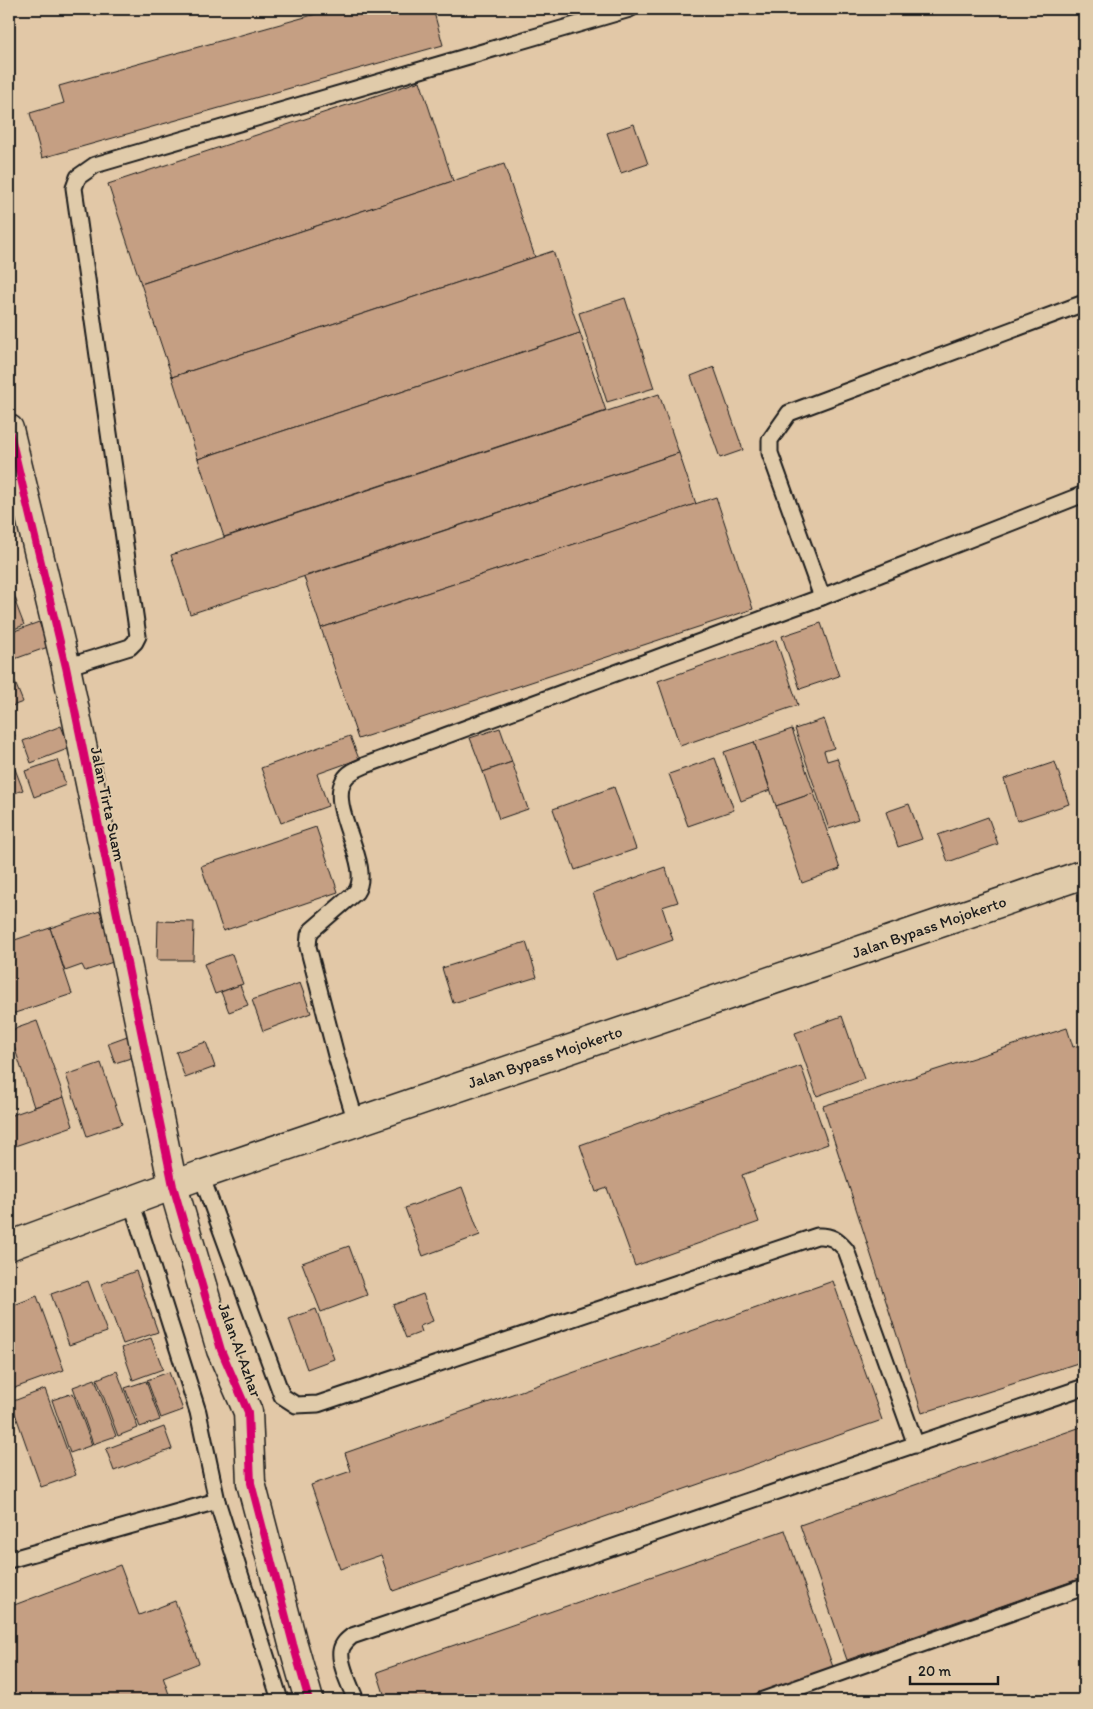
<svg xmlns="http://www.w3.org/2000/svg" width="1093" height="1709" font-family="Itim,sans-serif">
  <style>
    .building { fill: #c59f83; stroke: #1c1c1c }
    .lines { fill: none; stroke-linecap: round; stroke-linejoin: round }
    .service-casing { stroke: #1c1c1c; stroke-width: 19 }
    .minor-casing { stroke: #1c1c1c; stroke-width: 31 }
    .trunk-casing { stroke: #1c1c1c; stroke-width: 31 }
    .service { stroke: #e0cbaa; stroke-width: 15 }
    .minor { stroke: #e0cbaa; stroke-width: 28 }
    .trunk { stroke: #e0cbaa; stroke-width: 28 }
    .cycleway-casing { stroke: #e0cbaa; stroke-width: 11 }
    .cycleway { stroke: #d6006c; stroke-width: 8 }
    .labels { text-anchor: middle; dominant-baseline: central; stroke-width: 4; stroke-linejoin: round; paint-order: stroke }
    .street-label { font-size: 16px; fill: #1c1c1c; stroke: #e0cbaa }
  </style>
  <rect width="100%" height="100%" fill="#e2c8a7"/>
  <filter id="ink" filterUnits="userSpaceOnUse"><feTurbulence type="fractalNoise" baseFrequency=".02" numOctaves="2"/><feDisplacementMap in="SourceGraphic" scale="10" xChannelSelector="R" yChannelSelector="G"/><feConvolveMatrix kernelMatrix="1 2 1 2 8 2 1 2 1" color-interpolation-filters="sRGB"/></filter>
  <g filter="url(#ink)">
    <!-- building -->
    <g class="building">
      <path d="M334,9h99l10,36 -401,113 -12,-45 34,-10 -5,-17z"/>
      <path d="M420,81l33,100 -312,103 -33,-100z"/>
      <path d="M634,124l14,40 -27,9 -14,-40z"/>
      <path d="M504,164l31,93 -363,120 -31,-93z"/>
      <path d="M553,251l27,82 -382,126 -26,-82z"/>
      <path d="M625,298l29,90 -47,14 -28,-89z"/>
      <path d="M580,333l26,78 -382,126 -26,-78z"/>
      <path d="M714,367l29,83 -23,8 -29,-82z"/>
      <path d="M659,394l20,59 -489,161 -19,-59z"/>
      <path d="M679,453l17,51 -375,124 -17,-51z"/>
      <path d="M716,497l37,112 -395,130 -37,-111z"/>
      <path d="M9,580l8,23 -8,2z"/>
      <path d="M16,604l8,21 -15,6v-25z"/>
      <path d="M39,622l9,25 -39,14v-28z"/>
      <path d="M821,623l18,53 -39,13 -18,-53z"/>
      <path d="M776,640l22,65 -118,41 -22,-65z"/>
      <path d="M14,680l9,22 -14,5v-25z"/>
      <path d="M9,718l6,18 -6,2z"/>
      <path d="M824,719l10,29 -10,3 3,10 10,-3 21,61 -29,10 -34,-100z"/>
      <path d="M61,726l9,22 -39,15 -8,-22z"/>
      <path d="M500,728l12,34 -29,10 -13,-34z"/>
      <path d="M792,729l22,64 -38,13 -22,-64z"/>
      <path d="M350,736l9,23 -42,15 11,32 -47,17 -20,-55z"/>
      <path d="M754,742l16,48 -29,11 -17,-49z"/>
      <path d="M715,758l19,52 -46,16 -19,-52z"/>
      <path d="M57,760l9,25 -32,12 -9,-26z"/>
      <path d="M512,762l16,47 -29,10 -16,-47z"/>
      <path d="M1055,762l14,42 -52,17 -13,-42z"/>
      <path d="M15,769l8,21 -14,5v-24z"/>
      <path d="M614,787l22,62 -61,21 -22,-61z"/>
      <path d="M814,793l26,76 -38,14 -26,-77z"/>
      <path d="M909,804l13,35 -24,8 -12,-35z"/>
      <path d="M988,817l10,27 -50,18 -10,-27z"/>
      <path d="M316,827l22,65 -115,39 -22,-65z"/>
      <path d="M665,867l13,35 -16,5 11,33 -56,20 -24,-67z"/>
      <path d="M100,911l16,50 -31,10 -3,-6 -17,6 -15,-43z"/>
      <path d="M158,921l36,1 -1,38h-36z"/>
      <path d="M50,928l22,66 -63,21v-73z"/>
      <path d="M526,942l11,35 -84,26 -11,-35z"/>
      <path d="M232,954l11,30 -28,10 -11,-30z"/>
      <path d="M300,983l11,30 -48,18 -11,-31z"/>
      <path d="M240,985l8,20 -19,7 -8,-20z"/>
      <path d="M842,1016l22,63 -47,17 -22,-63z"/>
      <path d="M37,1021l27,76 -30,10 -25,-76z"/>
      <path d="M1067,1028l6,19 11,-3v317l-162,52 -99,-307z"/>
      <path d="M130,1035l7,21 -22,7 -7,-20z"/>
      <path d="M206,1042l9,25 -30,11 -9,-26z"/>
      <path d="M101,1063l21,61 -35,12 -21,-61z"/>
      <path d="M801,1066l27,78 -86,31 17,47 -124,44 -28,-78 -11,4 -16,-47z"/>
      <path d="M64,1097l9,29 -64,22v-32z"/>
      <path d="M462,1187l18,48 -57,21 -18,-48z"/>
      <path d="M349,1246l18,49 -46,17 -19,-49z"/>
      <path d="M136,1271l22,61 -35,12 -22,-60z"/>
      <path d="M88,1281l19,51 -38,13 -18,-51z"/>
      <path d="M833,1281l49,139 -489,171 -12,-36 -41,14 -29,-84 40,-14 -6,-18z"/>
      <path d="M423,1294l10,27 -13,5 2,6 -16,6 -13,-33z"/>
      <path d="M37,1296l27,74 -55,20v-83z"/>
      <path d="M316,1309l18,50 -27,10 -18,-50z"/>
      <path d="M151,1338l12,31 -30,11 -11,-32z"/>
      <path d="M117,1371l21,57 -20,8 -21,-57z"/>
      <path d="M169,1372l14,38 -22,8 -14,-38z"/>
      <path d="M95,1379l21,57 -23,8 -20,-57z"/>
      <path d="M146,1381l14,39 -20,7 -15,-39z"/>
      <path d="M45,1389l31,86 -35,12 -30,-85z"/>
      <path d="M73,1393l19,52 -22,8 -18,-53z"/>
      <path d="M1084,1426v151l-237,83 -47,-135z"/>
      <path d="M164,1427l8,22 -58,22 -8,-22z"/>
      <path d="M785,1530l48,137 -95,33h-352l-9,-28z"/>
      <path d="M120,1565l19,50 36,-14 24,62 -36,14 8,23h-162v-93z"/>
    </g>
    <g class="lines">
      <defs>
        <g id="service">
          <path d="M822,597l-52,-144v-13l19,-27 295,-110"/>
          <path d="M66,667l64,-20 5,-5 3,-6 -64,-448 4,-11 17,-12 535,-156"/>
          <path d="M356,1122l-19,-63 -29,-112 1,-12 3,-5 44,-38c18,-27 -29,-84 -12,-112 4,-8 15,-12 22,-15l456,-168 262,-103"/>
          <path d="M201,1175l81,221 14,9 22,-1 499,-168c14,-1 20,4 29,14l70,195"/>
          <path d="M217,1501l63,199"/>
          <path d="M9,1560l208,-59 -19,-89 -67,-211"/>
          <path d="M356,1700c-5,-12 -17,-36 -15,-49 1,-7 6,-11 11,-15l732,-249"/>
          <path d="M763,1700l321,-113"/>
        </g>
        <path id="minor" d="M9,429l57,238 107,519 48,164 27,62 3,71 42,161 16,56"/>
        <path id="trunk" d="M9,1246l192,-71 883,-301"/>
      </defs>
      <!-- service casing -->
      <use href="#service" class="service-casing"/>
      <!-- minor casing -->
      <use href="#minor" class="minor-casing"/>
      <!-- trunk casing -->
      <use href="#trunk" class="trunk-casing"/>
      <!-- service -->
      <use href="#service" class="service"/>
      <!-- minor -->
      <use href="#minor" class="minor"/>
      <!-- trunk -->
      <use href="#trunk" class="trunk"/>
      <defs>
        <path id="cycleway" d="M9,429l57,238 107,519 48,164 27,62 3,71 42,161 16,56"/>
      </defs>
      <!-- cycleway casing -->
      <use href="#cycleway" class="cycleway-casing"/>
      <!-- cycleway -->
      <use href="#cycleway" class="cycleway"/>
    </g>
  </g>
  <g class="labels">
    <!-- street labels -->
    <g class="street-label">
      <text transform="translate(108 804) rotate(78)">Jalan Tirta Suam</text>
      <text transform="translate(929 927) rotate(-19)">Jalan Bypass Mojokerto</text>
      <text transform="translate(545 1057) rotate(-19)">Jalan Bypass Mojokerto</text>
      <text transform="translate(240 1350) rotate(70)">Jalan Al Azhar</text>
    </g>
  </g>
  <!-- margin -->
  <rect width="1093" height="1709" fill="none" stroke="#e0cbaa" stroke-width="30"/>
  <rect x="15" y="15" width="1063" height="1679" fill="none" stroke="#1c1c1c" stroke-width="2" filter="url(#ink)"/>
  <!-- scale -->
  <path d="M910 1676v8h88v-8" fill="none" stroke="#1c1c1c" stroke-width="2.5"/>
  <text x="918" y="1676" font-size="15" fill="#1c1c1c" stroke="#e0cbaa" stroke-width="4" paint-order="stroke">20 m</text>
</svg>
